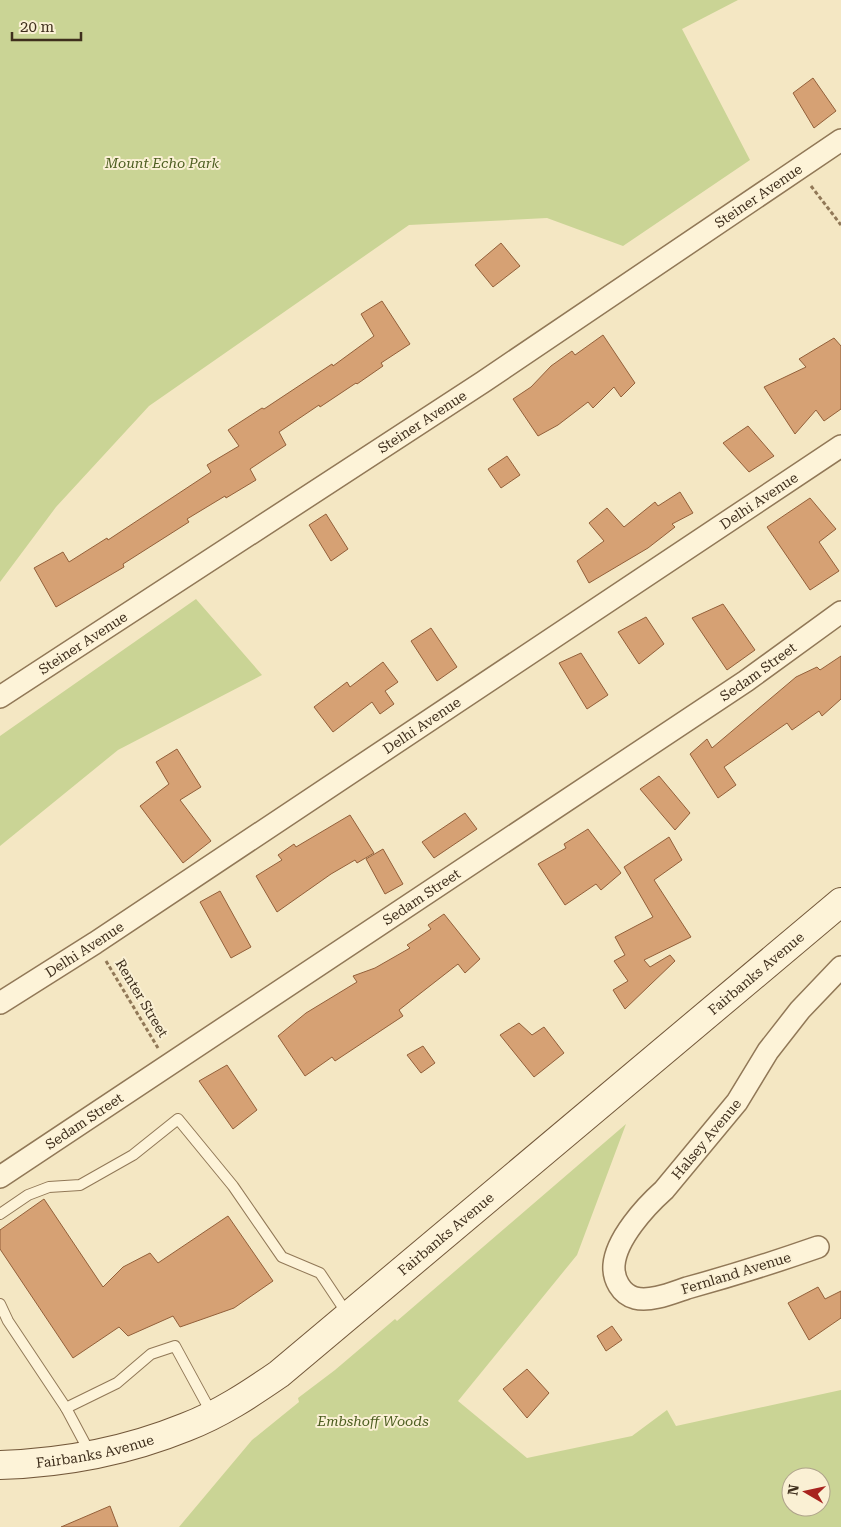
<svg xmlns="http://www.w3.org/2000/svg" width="841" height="1527" font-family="'Roboto Serif',serif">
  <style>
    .green { fill: #cad495; fill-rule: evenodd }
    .building { fill: #d6a174; stroke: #93603a }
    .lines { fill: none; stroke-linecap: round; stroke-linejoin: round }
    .lane-casing { stroke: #917857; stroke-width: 12 }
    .street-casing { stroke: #917857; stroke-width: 24 }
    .secondary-casing { stroke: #73583a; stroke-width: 30 }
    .path { stroke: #917857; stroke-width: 3; stroke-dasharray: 4 2.5; stroke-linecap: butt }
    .lane { stroke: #fdf3d8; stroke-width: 10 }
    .street { stroke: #fdf3d8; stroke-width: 21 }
    .secondary { stroke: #fdf3d8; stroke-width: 28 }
    .labels { text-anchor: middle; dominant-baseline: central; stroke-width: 4; stroke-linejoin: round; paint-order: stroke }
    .park-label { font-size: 14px; font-style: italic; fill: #4d5e21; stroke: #faf0d4 }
    .street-label { font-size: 14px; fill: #3f2f1d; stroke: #faf0d4 }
  </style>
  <rect width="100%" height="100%" fill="#f4e7c3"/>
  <!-- green -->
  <g class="green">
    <path d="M0,0h738l-56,29 68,131 -127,86 -76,-28 -138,7 -260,181 -93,101 -56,75z"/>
    <path d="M196,599l66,76 -144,75 -118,96v-110z"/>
    <path d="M626,1124l-49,131 -119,146 69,57 105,-22 35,-26 9,16 165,-36v137h-662l73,-87 47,-38 -1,-4 37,-28 60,-51 2,2zM791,1477h30v30h-30z"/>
  </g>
  <!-- building -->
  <g class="building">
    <path d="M813,78l23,33 -22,17 -21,-35z"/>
    <path d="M501,243l19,23 -27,21 -18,-22z"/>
    <path d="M382,301l28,43 -29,19 2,3 -26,18 -1,-1 -36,24 -1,-2 -40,27 7,13 -36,24 6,11 -30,18 -1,-2 -38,23 2,3 -66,42 1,3 -68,40 -22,-39 29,-16 6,10 38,-24 1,2 103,-68 -4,-7 32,-19 -11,-16 34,-22 2,1 68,-45 1,2 41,-30 -13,-22z"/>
    <path d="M603,335l32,48 -14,14 -7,-10 -21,21 -5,-6 -30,23 -20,11 -25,-37 18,-12 20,-21 21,-15 3,4z"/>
    <path d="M834,338l7,8v63l-17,12 -8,-11 -21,24 -31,-47 42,-20 -7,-8z"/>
    <path d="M748,426l26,30 -25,16 -26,-29z"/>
    <path d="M507,456l13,19 -19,13 -13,-19z"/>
    <path d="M680,492l13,21 -21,11 3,3 -27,21 -59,35 -12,-22 27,-20 -15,-18 18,-15 17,19 31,-25 3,4z"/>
    <path d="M810,498l26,31 -17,13 20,29 -29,19 -43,-63z"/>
    <path d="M326,514l22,35 -17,12 -22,-36z"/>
    <path d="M723,604l32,46 -28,20 -35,-52z"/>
    <path d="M646,617l18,27 -25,20 -21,-32z"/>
    <path d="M431,628l26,39 -20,14 -26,-40z"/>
    <path d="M581,653l27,42 -21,14 -28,-46z"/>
    <path d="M841,656v43l-19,17 -3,-5 -27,19 -5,-7 -63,44 12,18 -18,13 -28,-44 17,-15 5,9 84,-71 21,-10 3,3z"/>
    <path d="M383,662l15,20 -13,9 9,13 -14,10 -8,-12 -39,30 -19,-25 33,-25 3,5z"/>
    <path d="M177,749l24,38 -21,13 31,41 -28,22 -43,-57 29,-22 -13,-22z"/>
    <path d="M659,776l31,37 -15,17 -35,-41z"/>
    <path d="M465,813l12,16 -43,29 -12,-16z"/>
    <path d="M350,815l24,38 -17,10 -2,-3 -24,14 -54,38 -21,-36 26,-16 -4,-5 16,-11 2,3z"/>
    <path d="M588,829l33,44 -20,17 -5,-6 -31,21 -27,-41 28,-16 -2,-4z"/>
    <path d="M669,837l13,23 -28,20 37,57 -47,23 6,7 20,-12 5,6 -50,48 -12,-19 15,-9 -14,-20 11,-6 -10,-18 38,-20 -29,-50z"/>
    <path d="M383,849l20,35 -18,10 -19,-35z"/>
    <path d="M220,891l31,56 -20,11 -31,-56z"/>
    <path d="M444,914l36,45 -15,14 -7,-9 -59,46 4,6 -68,45 -3,-4 -27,19 -27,-40 28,-23 51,-31 -4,-6 22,-8 35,-20 -3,-3 24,-16 -3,-4z"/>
    <path d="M519,1023l13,12 12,-8 20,26 -30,24 -34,-42z"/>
    <path d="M423,1046l12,17 -14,10 -14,-18z"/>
    <path d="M227,1065l30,45 -24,19 -34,-48z"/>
    <path d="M44,1199l59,88 20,-20 27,-14 8,10 70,-47 45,65 -39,27 -54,19 -7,-11 -45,20 -9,-9 -46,31 -73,-109v-19z"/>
    <path d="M818,1287l7,12 16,-8v27l-32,22 -21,-37z"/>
    <path d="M612,1326l10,14 -16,11 -9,-15z"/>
    <path d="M527,1369l22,24 -22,25 -24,-29z"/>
    <path d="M110,1506l8,21h-57z"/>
  </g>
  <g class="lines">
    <defs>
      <g id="lane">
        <path d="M0,1214l28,-19 21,-8 31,-2 53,-30 45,-36 55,67 49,71 38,16 28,42"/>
        <path d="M0,1304l8,17 58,87 24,45"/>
        <path d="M66,1408l51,-25 34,-29 24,-8 37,68"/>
      </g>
      <g id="street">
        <path id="s1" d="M0,697l483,-315 358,-242"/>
        <path id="s2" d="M0,1003l95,-60 746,-497"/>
        <path id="s3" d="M0,1177l746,-496 95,-69"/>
        <path id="s4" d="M818,1247c-43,15 -87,29 -131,41 -15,5 -36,14 -52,10 -14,-4 -22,-19 -21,-33 2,-26 31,-58 50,-75l73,-88 31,-51 32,-41 41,-43"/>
      </g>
      <g id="secondary">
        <path id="s5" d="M0,1465c64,-2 127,-14 186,-38 34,-13 64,-33 93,-53l562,-472"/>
      </g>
    </defs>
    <!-- lane casing -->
    <use href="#lane" class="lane-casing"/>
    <!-- street casing -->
    <use href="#street" class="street-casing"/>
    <!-- secondary casing -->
    <use href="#secondary" class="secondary-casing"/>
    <!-- path -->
    <g class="path">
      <path d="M811,186l30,39"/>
      <path d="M106,961l52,87"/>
    </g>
    <!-- lane -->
    <use href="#lane" class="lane"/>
    <!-- street -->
    <use href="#street" class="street"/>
    <!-- secondary -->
    <use href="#secondary" class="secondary"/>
  </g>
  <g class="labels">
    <!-- park labels -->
    <g class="park-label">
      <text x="162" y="163">Mount Echo Park</text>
      <text x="373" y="1421">Embshoff Woods</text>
    </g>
    <!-- street labels -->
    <g class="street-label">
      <text stroke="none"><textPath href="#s1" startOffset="909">Steiner Avenue</textPath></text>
      <text stroke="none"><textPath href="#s1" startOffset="504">Steiner Avenue</textPath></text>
      <text stroke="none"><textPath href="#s2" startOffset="910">Delhi Avenue</textPath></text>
      <text stroke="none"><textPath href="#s1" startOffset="99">Steiner Avenue</textPath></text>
      <text stroke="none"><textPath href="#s3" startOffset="911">Sedam Street</textPath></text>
      <text stroke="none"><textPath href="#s2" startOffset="505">Delhi Avenue</textPath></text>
      <text stroke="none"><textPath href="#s3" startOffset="506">Sedam Street</textPath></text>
      <text stroke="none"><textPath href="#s2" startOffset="100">Delhi Avenue</textPath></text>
      <text stroke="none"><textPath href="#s5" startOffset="921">Fairbanks Avenue</textPath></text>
      <text transform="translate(142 998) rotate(59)">Renter Street</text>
      <text stroke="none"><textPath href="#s3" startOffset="101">Sedam Street</textPath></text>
      <text stroke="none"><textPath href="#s4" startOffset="391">Halsey Avenue</textPath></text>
      <text stroke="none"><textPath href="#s5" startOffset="516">Fairbanks Avenue</textPath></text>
      <text transform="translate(736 1273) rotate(-17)">Fernland Avenue</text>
      <text stroke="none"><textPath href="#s5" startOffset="96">Fairbanks Avenue</textPath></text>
    </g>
  </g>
  <!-- north arrow -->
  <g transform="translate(806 1492) rotate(279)"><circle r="24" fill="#faf0d4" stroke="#afa38b"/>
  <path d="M0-4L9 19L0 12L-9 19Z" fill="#a8231f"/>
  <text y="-8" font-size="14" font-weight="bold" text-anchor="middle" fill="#3f2f1d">N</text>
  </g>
  <!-- scale -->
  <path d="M12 32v8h69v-8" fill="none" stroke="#3f2f1d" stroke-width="2.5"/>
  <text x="20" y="32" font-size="15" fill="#3f2f1d" stroke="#faf0d4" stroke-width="4" paint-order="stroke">20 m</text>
</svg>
